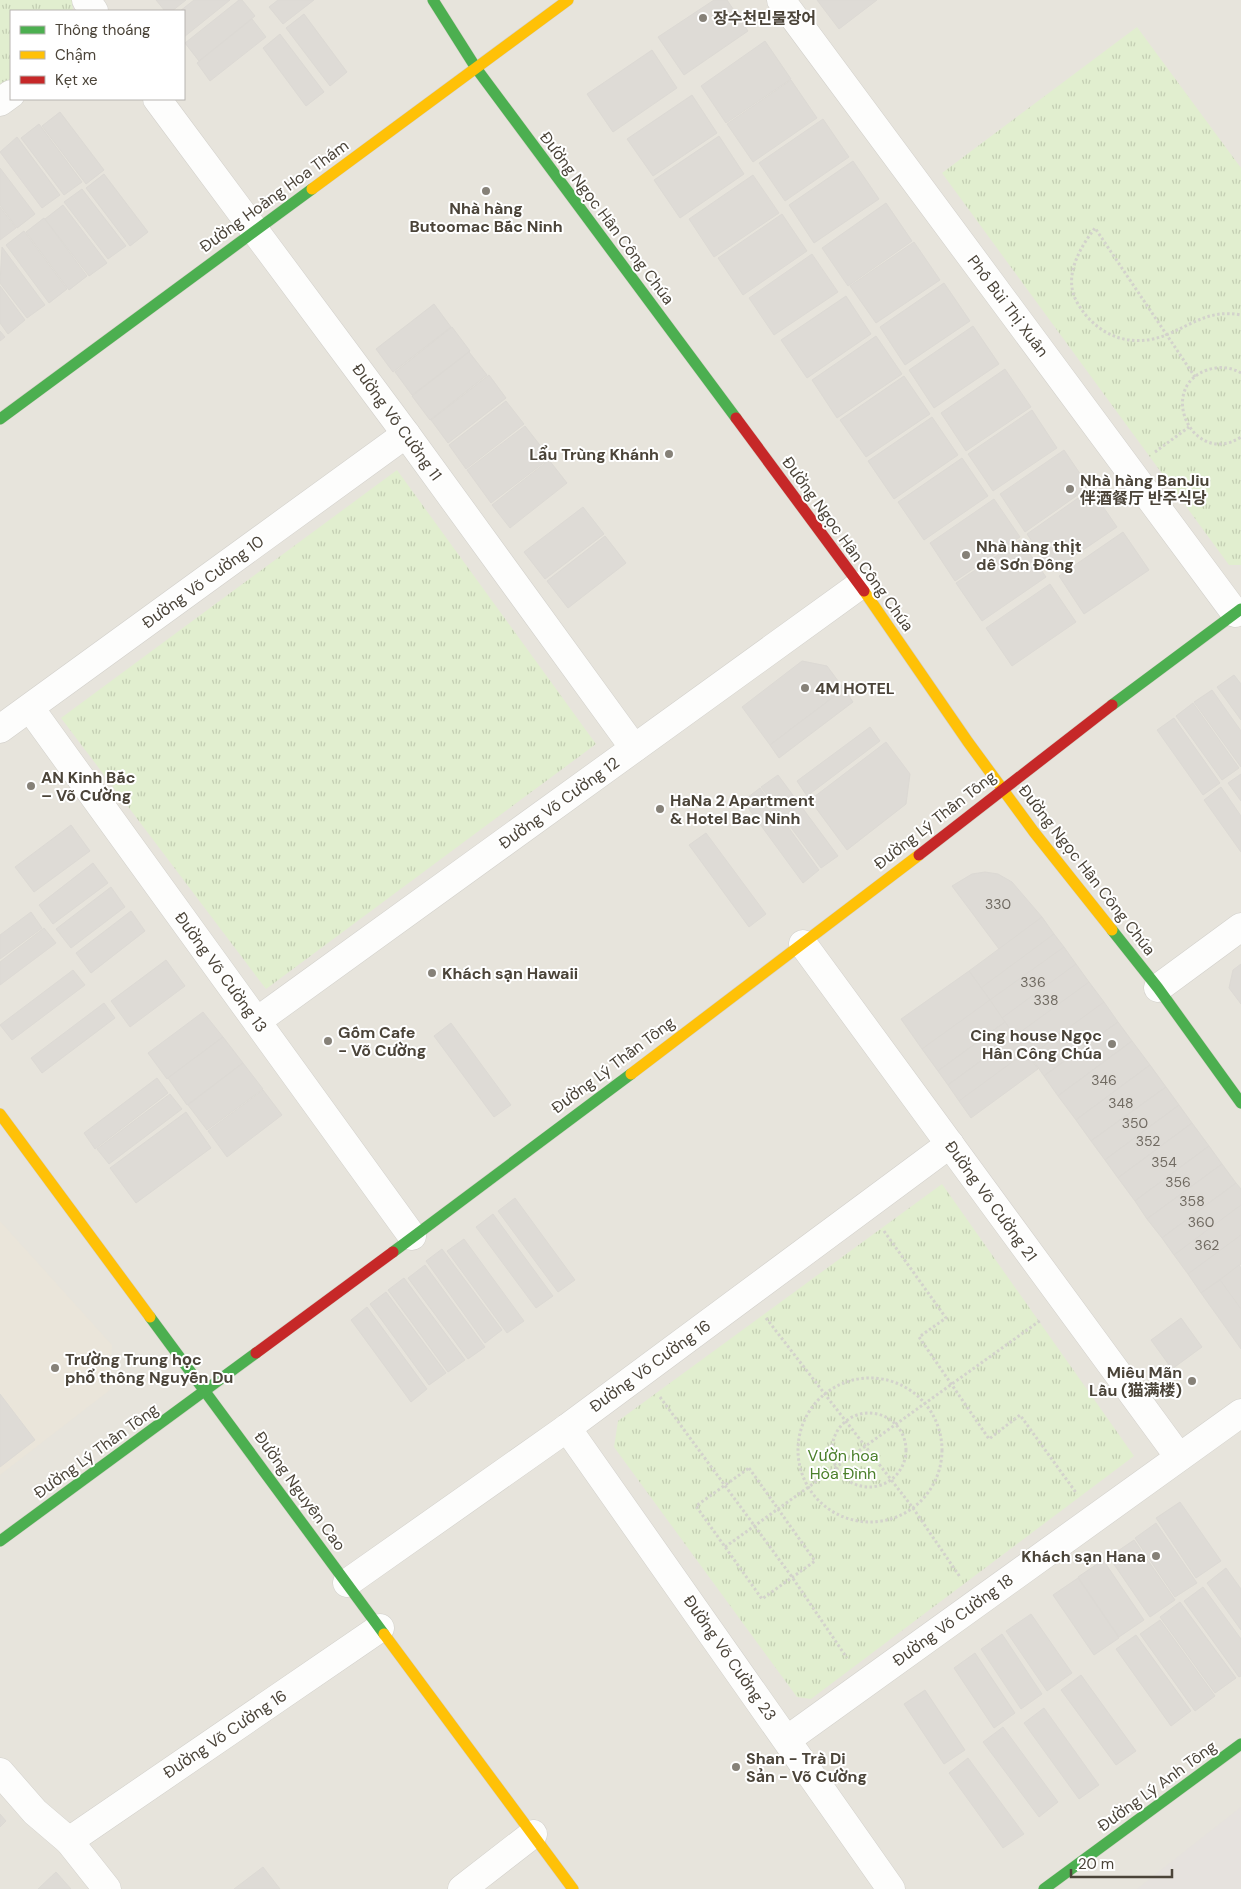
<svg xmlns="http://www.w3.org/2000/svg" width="1241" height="1889" font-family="'DM Sans','Noto Sans SC','Noto Sans KR',sans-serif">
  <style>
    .residential { fill: #e7e4dc; fill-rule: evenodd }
    .industrial { fill: #e6e2de }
    .education { fill: #eae5da }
    .park { fill: url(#park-tufts) }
    .building { fill: #dedbd6; stroke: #dcd9d4 }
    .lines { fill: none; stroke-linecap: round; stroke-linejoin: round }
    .street-casing { stroke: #d2d0cb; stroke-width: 29 }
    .fast-casing { stroke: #d3cfc5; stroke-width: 12 }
    .slow-casing { stroke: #d3cfc5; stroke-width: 12 }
    .jam-casing { stroke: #d3cfc5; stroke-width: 12 }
    .path { stroke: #d3d2cc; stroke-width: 3; stroke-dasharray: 2.5 2.5; stroke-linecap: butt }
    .street { stroke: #fdfdfc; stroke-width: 28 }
    .fast { stroke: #4caf50; stroke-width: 11 }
    .slow { stroke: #ffc107; stroke-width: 11 }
    .jam { stroke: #c62828; stroke-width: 11 }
    .poi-dot { fill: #868178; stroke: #fff; stroke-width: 2 }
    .labels { text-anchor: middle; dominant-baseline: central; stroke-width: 4; stroke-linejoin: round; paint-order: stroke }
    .number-label { font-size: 14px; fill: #706a61 }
    .poi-label { font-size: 16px; font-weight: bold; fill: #4b4439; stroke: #fff; text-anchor: start }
    .street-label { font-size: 16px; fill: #4b4439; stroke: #fff }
    .park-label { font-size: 16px; fill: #4a7f2a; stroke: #fff }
  </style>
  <defs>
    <pattern id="park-tufts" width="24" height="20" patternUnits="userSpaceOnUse" patternTransform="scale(1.25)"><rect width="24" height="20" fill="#e1eecf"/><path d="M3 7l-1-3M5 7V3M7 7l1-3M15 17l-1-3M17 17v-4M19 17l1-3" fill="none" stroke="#c3cdb2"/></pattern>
  </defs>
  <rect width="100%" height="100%" fill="#f4f2ee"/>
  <!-- residential -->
  <path class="residential" d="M0,0h1241v1889h-1241zM11,11h173v88h-173z"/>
  <!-- industrial -->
  <path class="industrial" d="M1241,1807v82h-104z"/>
  <!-- education -->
  <path class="education" d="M0,1221l112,124 -2,45 -110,85z"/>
  <!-- park -->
  <g class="park">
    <path d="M0,0h72l1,11h-62v67l-11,8z"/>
    <path d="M1137,27l104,141v397h-12l-287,-392z"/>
    <path d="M397,470l199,274 -330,245 -205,-271z"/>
    <path d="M942,1184l192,272 -323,243 -14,-2 -183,-250 4,-26z"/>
  </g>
  <!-- building -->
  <g class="building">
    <path d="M156,0h30l-14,11h-7z"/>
    <path d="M194,0h36l-46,37v-26h-4z"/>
    <path d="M239,0h3l13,16 -56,45 -14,-18z"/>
    <path d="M278,0h36l-31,24 -14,-17z"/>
    <path d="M714,0h13l21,31 -64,44 -26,-38z"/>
    <path d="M817,0h60l-38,29z"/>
    <path d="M304,14l43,58 -17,14 -44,-58z"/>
    <path d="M252,19l14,18 -56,44 -13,-18z"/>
    <path d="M280,34l44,58 -18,14 -43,-58z"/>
    <path d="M765,41l26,38 -65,44 -25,-37z"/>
    <path d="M652,50l25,38 -64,44 -26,-38z"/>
    <path d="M791,80l26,38 -64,44 -26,-38z"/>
    <path d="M692,95l25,38 -64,43 -26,-37z"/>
    <path d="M60,112l44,58 -18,14 -44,-58z"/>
    <path d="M823,119l26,38 -64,44 -26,-38z"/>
    <path d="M39,124l43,58 -18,13 -43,-57z"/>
    <path d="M719,136l25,38 -64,44 -26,-38z"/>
    <path d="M17,137l43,58 -18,13 -42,-56z"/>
    <path d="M853,161l26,38 -65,44 -25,-38z"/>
    <path d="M0,168l35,46 -18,14 -17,-23z"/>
    <path d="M104,174l44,58 -18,14 -44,-58z"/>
    <path d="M753,175l26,38 -65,44 -25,-38z"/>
    <path d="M82,189l44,57 -18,13 -44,-57z"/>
    <path d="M886,203l26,38 -64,45 -26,-38z"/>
    <path d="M63,205l44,58 -18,13 -44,-57z"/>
    <path d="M0,207l16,21 -16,12z"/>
    <path d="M782,214l25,37 -64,44 -25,-37z"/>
    <path d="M44,218l43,58 -18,14 -43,-58z"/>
    <path d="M24,231l43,58 -18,14 -43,-58z"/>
    <path d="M914,242l26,38 -64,43 -26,-37z"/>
    <path d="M2,247l43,58 -18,13 -27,-35z"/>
    <path d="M812,254l26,38 -64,43 -25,-37z"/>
    <path d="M944,283l26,38 -65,44 -25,-38z"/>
    <path d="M0,286l25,34 -17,14 -8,-11z"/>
    <path d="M846,296l25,38 -64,44 -26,-38z"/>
    <path d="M434,304l17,23 -58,45 -17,-23z"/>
    <path d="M973,326l26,38 -65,44 -25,-38z"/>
    <path d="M452,327l18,24 -58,44 -17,-23z"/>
    <path d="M0,331l5,6 -5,4z"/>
    <path d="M876,336l26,38 -65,44 -25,-38z"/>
    <path d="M469,352l18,23 -57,45 -18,-24z"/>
    <path d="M1005,369l26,38 -65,44 -25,-38z"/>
    <path d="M489,375l17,23 -58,45 -17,-23z"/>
    <path d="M904,376l26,38 -64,43 -26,-37z"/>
    <path d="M506,401l18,23 -58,45 -17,-24z"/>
    <path d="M1032,410l25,38 -64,43 -25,-37z"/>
    <path d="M932,417l26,38 -64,44 -26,-38z"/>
    <path d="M525,426l25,32 -59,45 -24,-33z"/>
    <path d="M1064,450l25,37 -64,45 -25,-38z"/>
    <path d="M962,458l26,38 -64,44 -26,-38z"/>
    <path d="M549,460l18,23 -57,45 -18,-23z"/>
    <path d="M1091,489l26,38 -65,44 -25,-37z"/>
    <path d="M994,499l26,38 -65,44 -25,-38z"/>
    <path d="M583,507l21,27 -59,45 -21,-27z"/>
    <path d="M1123,532l26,38 -65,44 -25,-38z"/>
    <path d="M605,536l21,27 -58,45 -21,-27z"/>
    <path d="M1020,540l26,37 -64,44 -26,-38z"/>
    <path d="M1050,584l26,38 -64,44 -26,-38z"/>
    <path d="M802,661l25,5 17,23 -74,56 -28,-38z"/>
    <path d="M1234,675l7,9v36l-24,-33z"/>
    <path d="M844,689l9,13 -74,56 -9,-13z"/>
    <path d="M1212,690l29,41v36l-47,-65z"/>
    <path d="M1193,703l46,65 -17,12 -46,-64z"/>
    <path d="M1174,718l46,65 -17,12 -46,-65z"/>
    <path d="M870,727l10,14 -73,55 -10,-15z"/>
    <path d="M886,742l24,32 -4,30 -59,46 -37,-50z"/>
    <path d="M1241,774v27l-13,-18z"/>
    <path d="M778,775l60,81 -17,12 -60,-81z"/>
    <path d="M1221,787l20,29v36l-37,-52z"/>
    <path d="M760,788l59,82 -16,13 -60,-82z"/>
    <path d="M71,825l19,26 -56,41 -19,-25z"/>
    <path d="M706,833l60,81 -17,13 -60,-82z"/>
    <path d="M93,863l15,20 -55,41 -14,-19z"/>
    <path d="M985,872l13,2 14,8 30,35 -43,32 -47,-63 20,-12z"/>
    <path d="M111,887l14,20 -54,41 -15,-19z"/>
    <path d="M131,911l14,20 -54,42 -15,-20z"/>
    <path d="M31,912l11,16 -42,31v-24z"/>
    <path d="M1042,917l12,17 -73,54 -12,-17z"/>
    <path d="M44,928l12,15 -56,42v-23z"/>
    <path d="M1054,934l10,13 -74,53 -9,-12z"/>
    <path d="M1064,947l12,17 -74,54 -12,-18z"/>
    <path d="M166,960l19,26 -55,41 -19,-26z"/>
    <path d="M1076,964l13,18 -74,54 -13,-18z"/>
    <path d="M1241,964v40l-12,-16 4,-18z"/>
    <path d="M73,970l12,15 -73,55 -12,-15z"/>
    <path d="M969,971l21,29 -68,49 -21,-30z"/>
    <path d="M1089,982l15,20 -74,54 -15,-20z"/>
    <path d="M990,1000l15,22 -67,49 -16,-22z"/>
    <path d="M1104,1002l14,20 -74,54 -14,-20z"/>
    <path d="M104,1003l11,15 -73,55 -11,-15z"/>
    <path d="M203,1012l20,25 -56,42 -19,-26z"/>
    <path d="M1005,1022l10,14 -67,49 -10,-14z"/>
    <path d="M1118,1022l14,19 -74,55 -14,-20z"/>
    <path d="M451,1023l60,82 -17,12 -60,-81z"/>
    <path d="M1015,1036l11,16 -67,49 -11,-16z"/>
    <path d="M223,1037l20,26 -56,42 -19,-27z"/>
    <path d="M1132,1041l18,24 -74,55 -18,-24z"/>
    <path d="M1026,1052l12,17 -67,49 -12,-17z"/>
    <path d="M243,1063l20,26 -56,41 -19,-25z"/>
    <path d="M1150,1065l16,22 -75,54 -15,-21z"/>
    <path d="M157,1078l11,15 -73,56 -11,-16z"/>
    <path d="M1166,1087l13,18 -74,55 -14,-19z"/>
    <path d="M263,1090l19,25 -55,42 -19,-26z"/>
    <path d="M170,1094l12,15 -73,55 -12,-15z"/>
    <path d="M1179,1105l13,18 -74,55 -13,-18z"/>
    <path d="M186,1112l25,36 -75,55 -26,-35z"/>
    <path d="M1192,1123l17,23 -74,55 -17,-23z"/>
    <path d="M1209,1146l13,18 -75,55 -12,-18z"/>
    <path d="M1222,1164l14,19 -74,55 -15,-19z"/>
    <path d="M1236,1183l5,6v16l-67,50 -12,-17z"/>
    <path d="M515,1198l60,82 -17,12 -60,-81z"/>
    <path d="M1241,1205v30l-53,39 -14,-19z"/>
    <path d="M493,1214l60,82 -17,12 -60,-81z"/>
    <path d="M1241,1235v29l-40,29 -13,-19z"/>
    <path d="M464,1239l60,82 -17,12 -60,-82z"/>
    <path d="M442,1249l60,81 -17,13 -59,-82z"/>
    <path d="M425,1265l60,82 -17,12 -60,-81z"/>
    <path d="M1239,1265l2,3v41l-21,-29z"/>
    <path d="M404,1278l61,82 -17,12 -60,-82z"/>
    <path d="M1220,1280l21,29v40l-40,-56z"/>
    <path d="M386,1292l60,81 -17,12 -59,-81z"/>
    <path d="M367,1307l60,82 -16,13 -60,-82z"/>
    <path d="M1181,1318l21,29 -30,22 -21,-29z"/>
    <path d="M0,1394l35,46 -35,27z"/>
    <path d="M1180,1502l41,59 -25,17 -40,-60z"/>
    <path d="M1156,1523l41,60 -22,14 -40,-59z"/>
    <path d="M1134,1540l41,60 -25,17 -41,-60z"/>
    <path d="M1103,1560l41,60 -25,17 -41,-60z"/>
    <path d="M1226,1568l15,21v41l-34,-47z"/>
    <path d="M1078,1578l41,60 -25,17 -41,-60z"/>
    <path d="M1203,1587l38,52v37l-2,1 -55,-76z"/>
    <path d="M1180,1602l56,76 -21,15 -55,-76z"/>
    <path d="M1031,1614l41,59 -25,18 -41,-60z"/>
    <path d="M1160,1620l55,76 -20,15 -55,-77z"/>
    <path d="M1002,1634l40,60 -21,15 -40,-60z"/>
    <path d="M1136,1635l55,76 -20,15 -55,-77z"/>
    <path d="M975,1653l40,60 -21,15 -40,-60z"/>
    <path d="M1081,1675l55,76 -20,14 -55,-75z"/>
    <path d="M925,1690l40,60 -21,14 -40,-60z"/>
    <path d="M1044,1708l55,77 -20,14 -55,-76z"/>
    <path d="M1003,1727l55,75 -19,15 -56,-75z"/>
    <path d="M968,1758l56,76 -21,14 -54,-75z"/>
    <path d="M0,1814l6,7 -6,6z"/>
    <path d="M263,1867l17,22h-46z"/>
    <path d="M56,1872l15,17h-33z"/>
  </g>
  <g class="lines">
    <defs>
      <g id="street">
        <path d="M86,0l8,11"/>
        <path d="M781,0l454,613"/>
        <path d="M157,99l249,335 228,314"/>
        <path d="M0,102l11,-8"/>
        <path d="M30,708l382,528"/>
        <path d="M0,729l406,-295"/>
        <path d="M803,944l376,513"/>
        <path d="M1158,988l83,-61"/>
        <path d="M257,1021l603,-436"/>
        <path d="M567,1428l324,461"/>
        <path d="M347,1583l220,-155 383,-284"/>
        <path d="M788,1739l453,-326"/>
        <path d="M0,1772l35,40 34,29 38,48"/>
        <path d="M69,1841l311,-213"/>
        <path d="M462,1889l71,-55"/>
      </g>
      <g id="fast">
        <path d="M433,0l43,68 260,350"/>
        <path d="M0,419l312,-230"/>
        <path d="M1112,705l129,-96"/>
        <path d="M1112,930l46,58 83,115"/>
        <path d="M393,1252l238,-178"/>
        <path d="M150,1317l234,317"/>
        <path d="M0,1541l256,-188"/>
        <path d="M1044,1889l197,-145"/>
      </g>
      <g id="slow">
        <path d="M312,189l256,-189"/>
        <path d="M864,591l104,151 66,90 78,98"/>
        <path d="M631,1074l288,-219"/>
        <path d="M0,1114l150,203"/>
        <path d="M384,1634l189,255"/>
      </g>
      <g id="jam">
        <path d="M736,418l128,173"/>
        <path d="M919,855l193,-150"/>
        <path d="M256,1353l137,-101"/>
      </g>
    </defs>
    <!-- street casing -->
    <use href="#street" class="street-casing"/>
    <!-- fast casing -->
    <use href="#fast" class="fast-casing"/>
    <!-- slow casing -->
    <use href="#slow" class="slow-casing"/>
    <!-- jam casing -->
    <use href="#jam" class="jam-casing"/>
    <!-- path -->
    <g class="path">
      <path d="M1241,373c-10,-6 -22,-7 -34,-3 -51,18 -14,98 34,67"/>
      <path d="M1195,377l-100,-149c-16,21 -33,50 -17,76 19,32 53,45 88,31 27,-11 44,-26 75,-20"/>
      <path d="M1155,452l34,-25"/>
      <path d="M884,1231l62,87 -27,19 70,102 31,-24 57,79"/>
      <path d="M766,1318l147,190 47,69"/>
      <circle cx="870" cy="1450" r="72"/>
      <path d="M660,1397l132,180 55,81"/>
      <circle cx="869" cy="1450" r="37"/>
      <path d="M749,1468l66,93 -53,38 -66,-93z"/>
      <path d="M725,1547l316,-227"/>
    </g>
    <!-- street -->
    <use href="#street" class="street"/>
    <!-- fast -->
    <use href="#fast" class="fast"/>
    <!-- slow -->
    <use href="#slow" class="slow"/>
    <!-- jam -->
    <use href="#jam" class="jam"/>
  </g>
  <!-- markers -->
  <g class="poi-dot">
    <circle cx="703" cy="18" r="5"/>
    <circle cx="486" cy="191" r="5"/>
    <circle cx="669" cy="454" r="5"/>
    <circle cx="1070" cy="489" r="5"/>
    <circle cx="966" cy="555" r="5"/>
    <circle cx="805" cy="688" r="5"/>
    <circle cx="31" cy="786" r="5"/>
    <circle cx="660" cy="809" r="5"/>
    <circle cx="432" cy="973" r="5"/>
    <circle cx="328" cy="1041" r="5"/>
    <circle cx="1112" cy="1044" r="5"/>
    <circle cx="55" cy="1368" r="5"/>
    <circle cx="1192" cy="1381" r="5"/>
    <circle cx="1156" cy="1556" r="5"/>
    <circle cx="736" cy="1767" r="5"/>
  </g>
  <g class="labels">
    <!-- number labels -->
    <g class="number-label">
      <text x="998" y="904">330</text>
      <text x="1033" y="982">336</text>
      <text x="1046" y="1000">338</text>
      <text x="1104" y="1080">346</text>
      <text x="1121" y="1103">348</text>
      <text x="1135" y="1123">350</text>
      <text x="1148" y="1141">352</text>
      <text x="1164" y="1162">354</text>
      <text x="1178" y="1182">356</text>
      <text x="1192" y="1201">358</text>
      <text x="1201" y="1222">360</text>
      <text x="1207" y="1245">362</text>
    </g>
    <!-- poi labels -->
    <g class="poi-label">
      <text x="713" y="18">장수천민물장어</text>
      <text x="486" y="208" text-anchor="middle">Nhà hàng<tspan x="486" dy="18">Butoomac Bắc Ninh</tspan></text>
      <text x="659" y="454" text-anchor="end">Lẩu Trùng Khánh</text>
      <text x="1080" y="480">Nhà hàng BanJiu<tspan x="1080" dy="18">伴酒餐厅 반주식당</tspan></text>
      <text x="976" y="546">Nhà hàng thịt<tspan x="976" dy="18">dê Sơn Đông</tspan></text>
      <text x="815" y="688">4M HOTEL</text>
      <text x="41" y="777">AN Kinh Bắc<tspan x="41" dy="18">– Võ Cường</tspan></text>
      <text x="670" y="800">HaNa 2 Apartment<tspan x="670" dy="18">&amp; Hotel Bac Ninh</tspan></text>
      <text x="442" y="973">Khách sạn Hawaii</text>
      <text x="338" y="1032">Gốm Cafe<tspan x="338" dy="18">- Võ Cường</tspan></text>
      <text x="1102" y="1035" text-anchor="end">Cing house Ngọc<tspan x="1102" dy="18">Hân Công Chúa</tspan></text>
      <text x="65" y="1359">Trường Trung học<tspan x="65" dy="18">phổ thông Nguyễn Du</tspan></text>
      <text x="1182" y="1372" text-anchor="end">Miêu Mãn<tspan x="1182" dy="18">Lầu (猫满楼)</tspan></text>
      <text x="1146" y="1556" text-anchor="end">Khách sạn Hana</text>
      <text x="746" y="1758">Shan - Trà Di<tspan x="746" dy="18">Sản - Võ Cường</tspan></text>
    </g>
    <!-- street labels -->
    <g class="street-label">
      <text transform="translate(274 196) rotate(-36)">Đường Hoàng Hoa Thám</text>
      <text transform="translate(607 218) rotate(53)">Đường Ngọc Hân Công Chúa</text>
      <text transform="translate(1008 306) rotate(53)">Phố Bùi Thị Xuân</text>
      <text transform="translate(397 422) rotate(54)">Đường Võ Cường 11</text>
      <text transform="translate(848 544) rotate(54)">Đường Ngọc Hân Công Chúa</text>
      <text transform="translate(203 582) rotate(-36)">Đường Võ Cường 10</text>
      <text transform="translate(559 803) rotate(-36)">Đường Võ Cường 12</text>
      <text transform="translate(935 820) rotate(-38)">Đường Lý Thần Tông</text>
      <text transform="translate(1087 870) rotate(52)">Đường Ngọc Hân Công Chúa</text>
      <text transform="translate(221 972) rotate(54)">Đường Võ Cường 13</text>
      <text transform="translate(613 1065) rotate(-37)">Đường Lý Thần Tông</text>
      <text transform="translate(991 1201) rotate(54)">Đường Võ Cường 21</text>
      <text transform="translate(650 1366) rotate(-36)">Đường Võ Cường 16</text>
      <text transform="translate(96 1451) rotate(-36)">Đường Lý Thần Tông</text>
      <text transform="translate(300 1491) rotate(54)">Đường Nguyễn Cao</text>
      <text transform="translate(953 1620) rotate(-36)">Đường Võ Cường 18</text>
      <text transform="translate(730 1658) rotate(55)">Đường Võ Cường 23</text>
      <text transform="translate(225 1734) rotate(-34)">Đường Võ Cường 16</text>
      <text transform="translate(1157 1786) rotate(-36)">Đường Lý Anh Tông</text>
    </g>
    <!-- park labels -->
    <g class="park-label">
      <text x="843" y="1455">Vườn hoa<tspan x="843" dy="18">Hòa Đình</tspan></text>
    </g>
  </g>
  <!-- legend -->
  <rect x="10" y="10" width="175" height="90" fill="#ffffff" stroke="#b7b4b0"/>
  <rect x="20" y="26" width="25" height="8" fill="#4caf50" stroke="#b7b4b0"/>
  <text x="55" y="35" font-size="15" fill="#4b4439">Thông thoáng</text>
  <rect x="20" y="51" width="25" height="8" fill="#ffc107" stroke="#b7b4b0"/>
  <text x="55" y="60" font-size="15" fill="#4b4439">Chậm</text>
  <rect x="20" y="76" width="25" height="8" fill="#c62828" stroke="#b7b4b0"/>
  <text x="55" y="85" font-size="15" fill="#4b4439">Kẹt xe</text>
  <!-- scale -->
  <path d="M1071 1869v8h101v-8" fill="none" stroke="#4b4439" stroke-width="2.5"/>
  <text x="1078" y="1869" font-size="15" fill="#4b4439" stroke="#ffffff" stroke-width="4" paint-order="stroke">20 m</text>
</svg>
